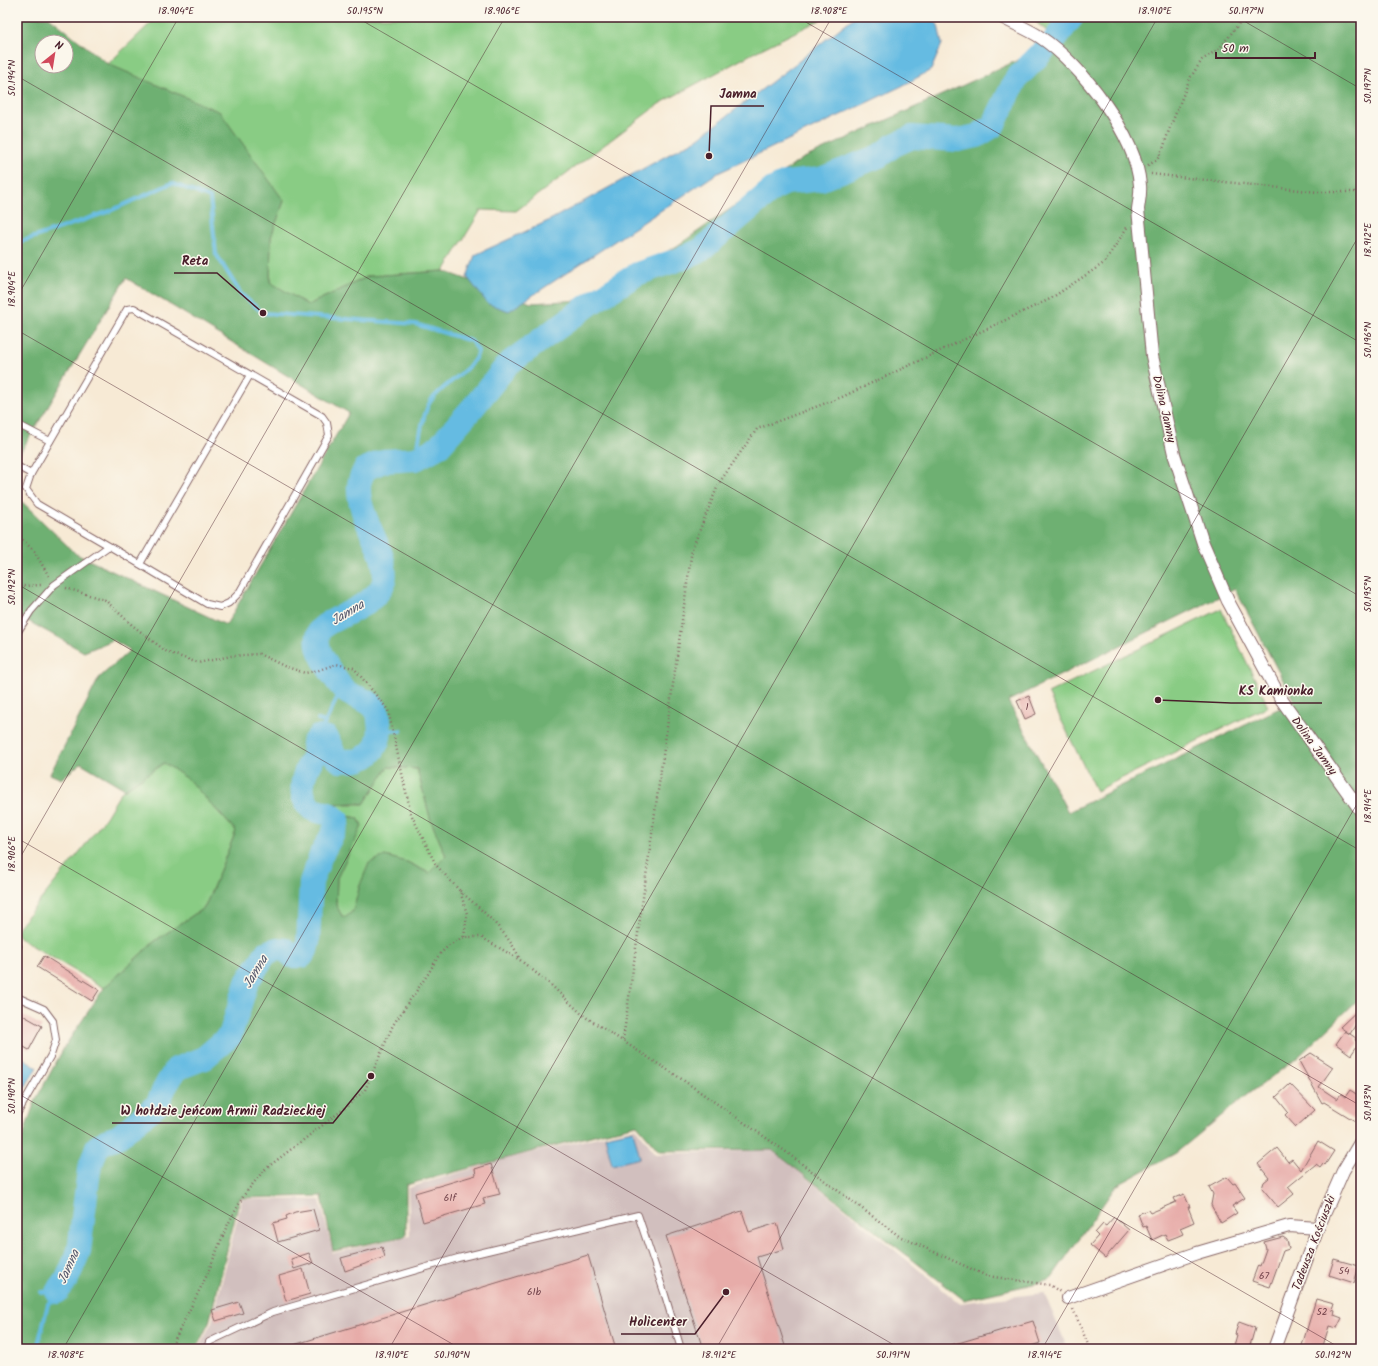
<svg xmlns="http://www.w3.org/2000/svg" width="1378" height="1366" font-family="Kalam,sans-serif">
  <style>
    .industrial { fill: #d1bfbe }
    .green { fill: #89cc84; stroke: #6a7658 }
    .forest { fill: #6eb072; stroke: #5c684e; fill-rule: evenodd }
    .water { fill: #65bbe2; stroke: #586d86 }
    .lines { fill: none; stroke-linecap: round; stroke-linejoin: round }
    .stream { stroke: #65bbe2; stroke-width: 4 }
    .river { stroke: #65bbe2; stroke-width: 24 }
    .building { fill: #e7aca9 }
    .service-casing { stroke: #876666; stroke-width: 8 }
    .minor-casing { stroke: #876666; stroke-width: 14 }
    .path { stroke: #876666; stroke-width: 2.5; stroke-dasharray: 1 3; stroke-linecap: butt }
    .service { stroke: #fff; stroke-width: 6 }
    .minor { stroke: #fff; stroke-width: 12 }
    .ticks { fill: none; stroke: #4a1f2b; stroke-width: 1; stroke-opacity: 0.45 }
    .labels { text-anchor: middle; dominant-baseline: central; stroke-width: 3; stroke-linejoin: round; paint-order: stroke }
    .number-label { font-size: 10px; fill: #71424a }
    .street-label { font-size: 12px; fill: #4a1f2b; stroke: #fbf7ec }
    .water-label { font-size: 13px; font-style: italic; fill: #53566b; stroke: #fbf7ec }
    .leader { fill: none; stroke: #4a1f2b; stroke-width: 1.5 }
    .callout-dot { fill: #4a1f2b; stroke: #fbf7ec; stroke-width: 1.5 }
    .callout-label { font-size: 13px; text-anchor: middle; font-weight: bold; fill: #4a1f2b; stroke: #fbf7ec; stroke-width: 3; stroke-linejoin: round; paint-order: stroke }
    .neatline { fill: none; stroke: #4a1f2b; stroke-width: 1.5 }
    .ticks-label { font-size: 10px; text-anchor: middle; fill: #4a1f2b }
  </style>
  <rect width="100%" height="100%" fill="#fbf7ec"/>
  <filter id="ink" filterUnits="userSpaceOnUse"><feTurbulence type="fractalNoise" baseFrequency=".025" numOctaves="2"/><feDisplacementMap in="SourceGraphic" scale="8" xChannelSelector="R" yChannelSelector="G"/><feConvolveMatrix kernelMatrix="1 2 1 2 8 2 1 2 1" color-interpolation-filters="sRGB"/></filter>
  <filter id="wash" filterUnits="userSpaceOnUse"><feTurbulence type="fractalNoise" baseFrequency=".012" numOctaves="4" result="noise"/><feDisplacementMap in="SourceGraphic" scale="16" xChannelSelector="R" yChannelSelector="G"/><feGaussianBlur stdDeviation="0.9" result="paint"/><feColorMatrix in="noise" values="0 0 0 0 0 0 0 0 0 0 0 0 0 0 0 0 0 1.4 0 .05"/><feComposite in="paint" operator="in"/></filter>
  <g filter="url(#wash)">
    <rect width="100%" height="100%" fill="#f7ead5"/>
    <!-- industrial -->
    <path class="industrial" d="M636,1128l20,26 117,-4 186,153 85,-10 24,56h-870l14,-27 30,-123 78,1 13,53 77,-17 -2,-48 97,-29z"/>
    <!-- green -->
    <g class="green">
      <path d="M157,17h669l-69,34 -98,53 -143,107 -35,-1 -37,61 -75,5 -61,29 -38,-22 1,-46 13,-36 -176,-137z"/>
      <path d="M1030,17h31l-13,15z"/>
      <path d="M1221,609l47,97 -172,85 -48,-98z"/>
      <path d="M164,762l24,17 48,52 -31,76 -50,34 -51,47 -85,-50 -2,-4v-5l65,-80 24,-32 15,-25z"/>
      <path d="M388,767l29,2 14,52 15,35 -17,17 -22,-11 -47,23 -7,26 -7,6 -4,-1 -6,-11 1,-27 25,-52 -4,-8 -16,-3 -8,-11h30z"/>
    </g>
    <!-- forest -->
    <path class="forest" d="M17,17h32l59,47 112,48 64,89 -13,36 -1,45 38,23 61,-29 75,-5 87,32 50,-3 96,-54 125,-87 262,-120 16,-22h281v980l-65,62 -48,35 -72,59 -60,33 -66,94 -86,20 -192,-150 -113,1 -22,-26 -35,8 -196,52v51l-73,15 -11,-55 -82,2 -31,125 -13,26h-179v-183l4,-24 14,-41 30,-55 39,-58 51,-47 50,-34 31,-76 -48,-52 -24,-16 -39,26 -44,-26 -20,16 -11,-5 49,-96 31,-28 -17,-10 -29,12 -67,-37v-118l59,57 150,71 123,-212 -223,-135 -109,180zM42,42h24v24h-24zM1235,589l59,112 -226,111 -60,-111zM388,767l29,2 14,52 15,35 -17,17 -22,-11 -22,-6 -16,7 -9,22 -7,26 -7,6 -4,-1 -6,-11 1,-27 25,-52 -4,-8 -16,-3 -8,-11 22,-1 8,1z"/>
    <!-- water -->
    <g class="water">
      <path d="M854,17h77l7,8 4,19 -11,26 -29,16 -186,88 -207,137 -21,-7 -21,-27 8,-22 73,-34 149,-82 102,-78z"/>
      <path d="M17,1054l20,13 -20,34z"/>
      <path d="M633,1130l7,28 -28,7 -7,-29z"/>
    </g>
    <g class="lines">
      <!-- stream -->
      <g class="stream">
        <path d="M17,243l93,-32 62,-28 38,15 6,56 25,40 22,19 152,11 56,17 7,10c-3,18 -37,34 -48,51 -7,11 -12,43 -14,57"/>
        <path d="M318,720l7,2"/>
        <path d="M380,729l21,2"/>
        <path d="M318,737l24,-49"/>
        <path d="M41,1292h16"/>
        <path d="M37,1349l11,-45 9,-12"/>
      </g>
      <!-- river -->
      <g class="river">
        <path d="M1055,39l17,-22"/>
        <path d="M57,1292l10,-13 12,-28 10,-81 8,-23 9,-6 12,-4 39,-32 8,-18 11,-18 28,-11 26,-22 17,-54 19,-29 11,-4 9,1 6,6h10l4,-6 2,-8 3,-60 10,-27 12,-22 5,-12c-2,-2 -5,-5 -7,-6 -6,-3 -14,-3 -19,-6 -17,-15 -8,-38 2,-53l-1,-13 5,-6 9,1 8,18 5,5c7,-1 15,1 21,-2 15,-6 21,-22 18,-38 0,-2 0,-6 -2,-9 -5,-12 -19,-13 -29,-19 -8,-5 -30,-39 -30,-48 -1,-5 0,-11 2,-15 4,-6 12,-9 18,-12 14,-7 42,-19 46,-37 6,-28 -27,-62 -25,-95 0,-6 4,-12 6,-17l19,-8 32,-2 22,-12 37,-42 33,-41 82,-60 47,-30 46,-16 18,-8 72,-61 13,-6 35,-4 58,-23 15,-11 18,-8 46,3 19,-4 16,-10 23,-47 28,-29"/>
      </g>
    </g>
    <g id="blocks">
      <!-- building -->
      <g class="building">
        <path d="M1029,696l7,18 -11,5 -8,-18z"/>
        <path d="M44,956l55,34 -7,11 -55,-34z"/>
        <path d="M1361,1007v9l-11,18 6,4 -1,2 4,3 -8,12 -15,-11 9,-13 5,3 -10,-7z"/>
        <path d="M17,1012l25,14 -13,24 -12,-7z"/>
        <path d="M1311,1053l22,14 -14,20 18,12 4,-5 4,3 5,-7 11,7v9l-4,6 3,2 -5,7 -31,-19 -2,1 -23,-42z"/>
        <path d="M1290,1084l25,26 -19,17 -11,-12 3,-3 -12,-15z"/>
        <path d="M1318,1141l16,10 -9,14 -2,-2 -3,4 -4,-3 -28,23 6,7 -16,13 -16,-19 2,-6 5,-4 -11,-14 19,-16 11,14 4,-3 9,11z"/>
        <path d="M491,1164l9,30 -17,4 2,6 -62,18 -8,-29 61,-18 -1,-6z"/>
        <path d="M1227,1177l6,7 2,-1 10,15 -13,8 5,7 -16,10 -10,-18 2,-11 -4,-7z"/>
        <path d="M1184,1194l6,13h-2l6,15 -14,6 3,6 -7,3 -8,3 -3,-6 -13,6 -6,-14 -3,1 -5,-13 10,-4 2,3 26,-11 -2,-4z"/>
        <path d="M313,1209l6,21 -41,12 -5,-19 14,-4 -1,-3 9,-4z"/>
        <path d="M742,1211l7,21 28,-9 7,26 -27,8 29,92h-83l-37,-113z"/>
        <path d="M1114,1217l15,13 -24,28 -15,-13 8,-9 -3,-3 8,-9 3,2z"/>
        <path d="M1283,1237l4,3 2,9 -6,2 -13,36 -18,-6 6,-16 2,1 5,-14 1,-3 -2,-7z"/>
        <path d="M382,1247l3,10 -40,14 -4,-13z"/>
        <path d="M309,1253l4,10 -19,6 -3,-10z"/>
        <path d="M588,1255l28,94h-326v-3z"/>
        <path d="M1334,1259l25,7 -5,17 -25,-8z"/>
        <path d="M303,1269l7,25 -24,7 -7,-25z"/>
        <path d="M1316,1299l18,5 -2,6 3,1 -1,4 8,3 -5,10 -8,-2 -7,23h-21z"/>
        <path d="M239,1302l4,11 -27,8 -4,-11z"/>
        <path d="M1033,1321l7,22 -18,6h-74v-3z"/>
        <path d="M1239,1322l16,6 -6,21h-16l4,-14 -2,-1z"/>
      </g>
    </g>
  </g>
  <g filter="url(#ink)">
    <use href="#blocks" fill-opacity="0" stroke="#876666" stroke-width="1"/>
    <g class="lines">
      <defs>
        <g id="service">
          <path d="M17,424l33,17"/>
          <path d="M17,466l14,8"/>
          <path d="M140,564l110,-189"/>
          <path d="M17,633l14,-22 23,-26 55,-39 -72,-42 -11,-15 5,-15 96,-165 7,-1 188,108 5,7 2,12 -90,158 -10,10 -9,4 -13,-3 -98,-58"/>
          <path d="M17,947l1,-1"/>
          <path d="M17,997l27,12 9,12 3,19 -5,15 -34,59"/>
          <path d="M207,1349l2,-7 64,-30 185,-54 180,-43 27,80 16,54"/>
        </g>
        <g id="minor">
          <path d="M1002,17c12,7 26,12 38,20 41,27 96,98 100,148 1,8 -1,16 -2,24l14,147 22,98 29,89 25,58 53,98 80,112"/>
          <path d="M1068,1298l129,-45 92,-27 29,2"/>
          <path d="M1274,1349l44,-121 25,-57 18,-30"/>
        </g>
      </defs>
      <!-- service casing -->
      <use href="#service" class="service-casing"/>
      <!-- minor casing -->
      <use href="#minor" class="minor-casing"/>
      <!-- path -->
      <g class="path">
        <path d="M1148,165l9,-5 6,-11 6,-19 21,-52 12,-18 18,-12 24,-31"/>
        <path d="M1151,174l167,18h43"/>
        <path d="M17,534l17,17 16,27"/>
        <path d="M66,588l39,12 27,25 35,27 31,11 33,-7 28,-2 25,12 21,7 14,-3 17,-6 18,4 34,42 23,104 25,51 24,26 7,23 -3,23"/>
        <path d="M17,590l6,-4 18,-1"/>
        <path d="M460,891c23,20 47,40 60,68"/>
        <path d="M623,1040l69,-491 27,-66 38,-54 85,-32 208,-98 54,-36 24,-37"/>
        <path d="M1073,1309l17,40"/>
        <path d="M170,1349l37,-74 19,-47 18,-33 20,-25 81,-62 20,-18 28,-65 35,-51 11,-19 10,-10 15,-8h17l39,23 31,25 33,31 96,62 102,71 117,87 88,40 63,9 10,7"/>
      </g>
      <!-- service -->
      <use href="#service" class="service"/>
      <!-- minor -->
      <use href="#minor" class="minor"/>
    </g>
  </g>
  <!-- ticks -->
  <path class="ticks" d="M356,17l1005,580M797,17l564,326M1237,17l124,72M17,76l1344,775M17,297l162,-280M17,330l1344,776M17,584l1325,765M17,838l884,511M17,863l488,-846M17,1093l444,256M17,1347l3,2M63,1349l769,-1332M389,1349l769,-1332M716,1349l645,-1117M1042,1349l319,-552"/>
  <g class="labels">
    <!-- number labels -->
    <g class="number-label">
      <text x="1027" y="707">1</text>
      <text x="450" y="1198">61f</text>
      <text x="1344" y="1271">54</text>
      <text x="1264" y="1276">67</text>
      <text x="534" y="1292">61b</text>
      <text x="1322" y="1312">52</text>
    </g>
    <!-- street labels -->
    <g class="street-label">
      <text transform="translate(1164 409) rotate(77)">Dolina Jamny</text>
      <text transform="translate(1314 746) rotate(54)">Dolina Jamny</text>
      <text transform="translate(1314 1243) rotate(-69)">Tadeusza Kościuszki</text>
    </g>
    <!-- water labels -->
    <g class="water-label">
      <text transform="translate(348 613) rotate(-31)">Jamna</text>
      <text transform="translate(256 972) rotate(-59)">Jamna</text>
      <text transform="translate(69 1267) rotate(-66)">Jamna</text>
    </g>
  </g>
  <!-- callouts -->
  <path class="leader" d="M709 156L711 106H764M263 313L217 273H174M1158 700L1231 703H1322M371 1076L333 1123H112M726 1292L695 1334H621"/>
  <g class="callout-dot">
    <circle cx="709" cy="156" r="4"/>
    <circle cx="263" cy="313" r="4"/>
    <circle cx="1158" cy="700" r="4"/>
    <circle cx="371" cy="1076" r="4"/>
    <circle cx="726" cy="1292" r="4"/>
  </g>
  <g class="callout-label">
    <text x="738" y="98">Jamna</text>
    <text x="195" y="265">Reta</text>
    <text x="1276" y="695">KS Kamionka</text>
    <text x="223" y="1115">W hołdzie jeńcom Armii Radzieckiej</text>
    <text x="658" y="1326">Holicenter</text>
  </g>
  <!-- margin -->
  <rect width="1378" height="1366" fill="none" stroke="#fbf7ec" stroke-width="44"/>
  <!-- north arrow -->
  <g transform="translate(54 54) rotate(30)"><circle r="19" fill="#fbf7ec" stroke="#b4a19f"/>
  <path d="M0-3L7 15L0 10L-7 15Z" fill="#d1495b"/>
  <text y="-6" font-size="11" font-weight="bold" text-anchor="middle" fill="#4a1f2b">N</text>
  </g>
  <!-- scale -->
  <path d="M1216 52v6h99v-6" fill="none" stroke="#4a1f2b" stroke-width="2"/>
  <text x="1222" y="52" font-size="12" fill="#4a1f2b" stroke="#fbf7ec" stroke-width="3" paint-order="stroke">50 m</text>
  <rect x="22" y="22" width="1334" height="1322" class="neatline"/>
  <g class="ticks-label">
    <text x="176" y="14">18.904°E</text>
    <text x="365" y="14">50.195°N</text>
    <text x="502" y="14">18.906°E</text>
    <text x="829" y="14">18.908°E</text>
    <text x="1155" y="14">18.910°E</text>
    <text x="1246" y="14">50.197°N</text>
    <text transform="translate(11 78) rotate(-90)" y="4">50.194°N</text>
    <text transform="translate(1367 86) rotate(-90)" y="4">50.197°N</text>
    <text transform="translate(1367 240) rotate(-90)" y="4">18.912°E</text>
    <text transform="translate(11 289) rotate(-90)" y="4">18.904°E</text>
    <text transform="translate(1367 340) rotate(-90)" y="4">50.196°N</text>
    <text transform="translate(11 587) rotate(-90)" y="4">50.192°N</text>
    <text transform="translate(1367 594) rotate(-90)" y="4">50.195°N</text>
    <text transform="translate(1367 806) rotate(-90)" y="4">18.914°E</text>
    <text transform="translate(11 854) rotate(-90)" y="4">18.906°E</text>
    <text transform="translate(11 1096) rotate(-90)" y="4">50.190°N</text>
    <text transform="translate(1367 1103) rotate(-90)" y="4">50.193°N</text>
    <text x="66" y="1358">18.908°E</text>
    <text x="392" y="1358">18.910°E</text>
    <text x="452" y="1358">50.190°N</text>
    <text x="719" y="1358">18.912°E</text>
    <text x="893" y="1358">50.191°N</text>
    <text x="1045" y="1358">18.914°E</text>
    <text x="1333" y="1358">50.192°N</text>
  </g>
</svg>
